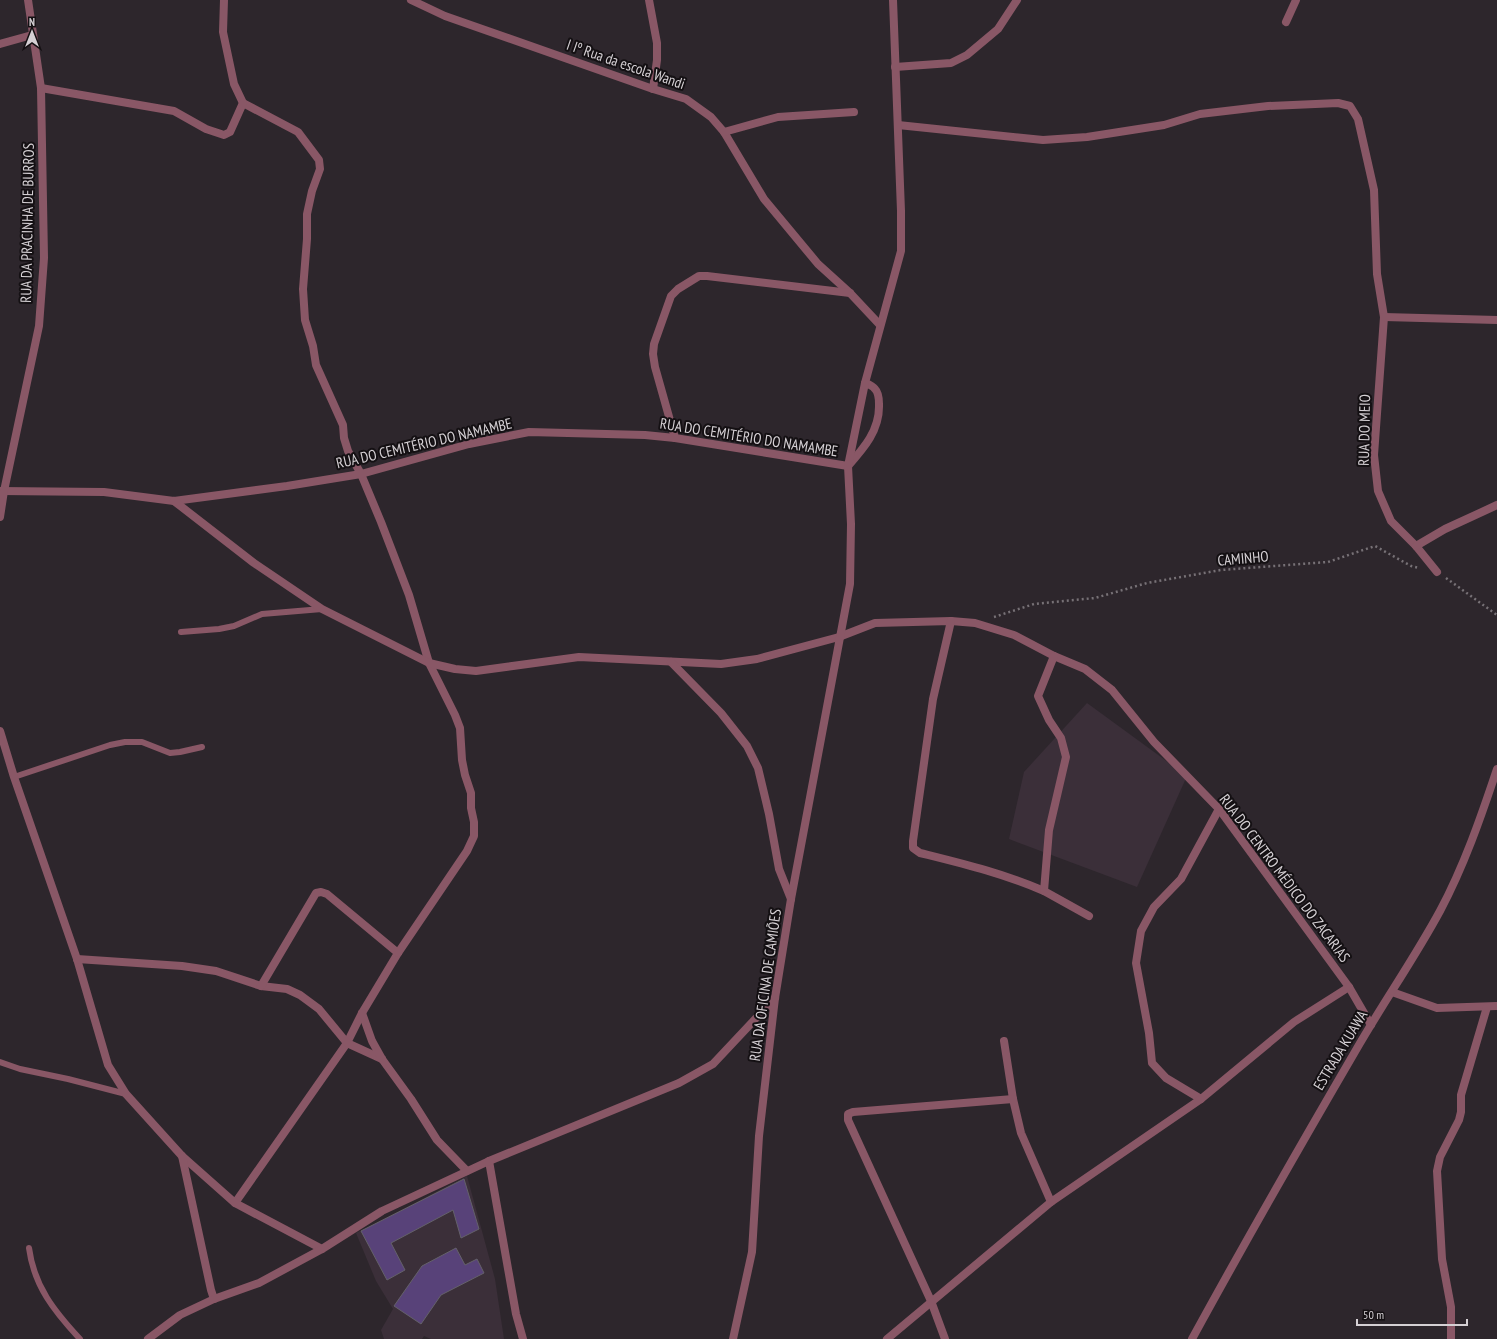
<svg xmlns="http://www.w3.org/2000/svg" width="1497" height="1339" font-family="'PT Sans Narrow',sans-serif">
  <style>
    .built { fill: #3b2f39 }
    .building { fill: #584279; stroke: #64616a }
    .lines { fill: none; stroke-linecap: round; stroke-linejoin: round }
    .path { stroke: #777176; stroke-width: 2.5; stroke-dasharray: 2 3; stroke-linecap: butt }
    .service { stroke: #895766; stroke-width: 6 }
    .minor { stroke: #895766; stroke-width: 8 }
    .tertiary { stroke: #895766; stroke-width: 8 }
    .labels { text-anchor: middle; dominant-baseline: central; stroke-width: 4; stroke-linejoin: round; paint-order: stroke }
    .street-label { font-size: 15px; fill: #d5d0d4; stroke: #141013 }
  </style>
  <rect width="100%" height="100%" fill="#2d262c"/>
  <!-- built -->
  <g class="built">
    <path d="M1087,703l100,73 -50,111 -128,-48 15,-67z"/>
    <path d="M467,1176l28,103 9,60h-73l-7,-3 -2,3h-38l-3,-9 12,-21 -17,-28 -20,-48z"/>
  </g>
  <!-- building -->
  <g class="building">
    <path d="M464,1179l15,50 -18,9 -8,-28 -62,33 14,27 -18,10 -26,-49z"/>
    <path d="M456,1248l9,17 12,-6 7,14 -43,22 -20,29 -27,-18 28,-40z"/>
  </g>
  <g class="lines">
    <!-- path -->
    <g class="path">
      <path d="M1446,578l51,37"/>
      <path d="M994,617l40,-13 61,-6 52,-15 74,-13 107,-8 47,-16 36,20 8,2"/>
    </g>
    <!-- service -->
    <g class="service">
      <path d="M181,632l38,-3 15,-3 28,-12 60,-5"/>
      <path d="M14,777l96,-32 15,-3h17l28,11 10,-1 22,-5"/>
      <path d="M0,1062l20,7 48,10 58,15"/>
      <path d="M29,1248c5,38 25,63 51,91"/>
    </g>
    <!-- minor -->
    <g class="minor">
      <path d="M224,0l-1,32 11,52 9,19 55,29 21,28 1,9 -8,22 -5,23v25l-4,50 2,31 8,26 3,19 27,60 1,13 4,13 13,23 20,48 28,73 20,68 26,52 5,13 2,32 3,15 6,18v15l3,14v14l-7,15 -69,102 -36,60 -15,30 -112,160"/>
      <path d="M411,0l34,16 208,73 33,10 25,18 13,15 40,67 54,65 32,29 30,32"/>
      <path d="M649,0l8,43v17l-4,29"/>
      <path d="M1286,22l10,-22"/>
      <path d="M0,44l32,-9"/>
      <path d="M895,67l56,-4 16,-8 31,-26 19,-29"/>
      <path d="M41,88l133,23 32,18 18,6 6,-3 13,-29"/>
      <path d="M898,125l145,15 44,-3 77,-12 36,-11 68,-8 70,-3 12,3 8,13 16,71 3,84 7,43 -10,138 4,36 13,30 25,25 21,26"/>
      <path d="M724,132l54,-15 76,-5"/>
      <path d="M1384,317l113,3"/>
      <path d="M675,438l-20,-71 -2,-13 1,-10 17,-48 7,-7 21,-13h8l143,17"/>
      <path d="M0,491l104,1 70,9 113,-15 74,-12 108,-30 60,-12 116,3 30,3 173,28c16,-18 32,-36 31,-62 0,-5 0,-11 -4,-15 -2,-3 -7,-5 -10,-6"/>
      <path d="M174,501l80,62 68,46 107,54 26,6 21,2 103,-14 142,7 36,-5 82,-22 36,-14 76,-2 24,2 39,12 40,21 31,13 27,21 42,52 65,67 130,178 22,38"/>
      <path d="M0,517l4,-26 35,-165 5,-68 -3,-170 -13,-88"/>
      <path d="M1416,546l29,-17 52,-24"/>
      <path d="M951,621l-18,78 -20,142v7l7,5c44,11 82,20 124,38"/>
      <path d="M1054,656l-16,40 11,24 12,18 5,19 -17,73 -5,61 45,25"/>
      <path d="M671,662l50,51 26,33 11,22 11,46 10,55 12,30"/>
      <path d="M0,731l14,46 63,182 31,106 18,29 56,62 53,47 87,46"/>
      <path d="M77,959l105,7 34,5 45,15 26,3 13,6 19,14 28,34 35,16"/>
      <path d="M261,986l55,-93 5,-1 6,2 71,59"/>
      <path d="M1392,992l45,16 60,-2"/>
      <path d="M362,1013l10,28 10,18 29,40 26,41 30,31"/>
      <path d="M1004,1041l9,58 8,34 30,69"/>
      <path d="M1201,1099l-35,-21 -14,-15 -3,-30 -13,-70 5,-32 13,-24 27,-28 38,-70"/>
      <path d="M182,1156l29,134 3,9"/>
      <path d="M489,1161l27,153 7,25"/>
      <path d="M148,1339l32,-24 34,-16 45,-16 63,-34 60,-38 107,-50 190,-78 34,-19 62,-66"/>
      <path d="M733,1339l19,-87 7,-116 16,-138 16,-99 59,-315 1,-60 -3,-58 17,-83 36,-132v-40l-8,-211"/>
      <path d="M887,1339l164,-137 150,-103 93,-77 55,-35"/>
      <path d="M945,1339l-14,-38 -83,-181v-6l5,-2 160,-13"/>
      <path d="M1451,1339v-32l-9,-48 -5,-88 3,-14 19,-37 2,-8v-17l26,-88"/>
    </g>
    <!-- tertiary -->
    <path class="tertiary" d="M1192,1339c53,-97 108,-193 164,-289 27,-47 58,-91 84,-139 24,-45 41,-94 57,-142"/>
  </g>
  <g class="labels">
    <!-- street labels -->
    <g class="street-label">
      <text transform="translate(626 64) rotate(19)">I Iº Rua da escola Wandi</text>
      <text transform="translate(27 223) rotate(-89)">RUA DA PRACINHA DE BURROS</text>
      <text transform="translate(1364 430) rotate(-89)">RUA DO MEIO</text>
      <text transform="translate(749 437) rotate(9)">RUA DO CEMITÉRIO DO NAMAMBE</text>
      <text transform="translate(424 443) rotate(-13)">RUA DO CEMITÉRIO DO NAMAMBE</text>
      <text transform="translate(1243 558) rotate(-5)">CAMINHO</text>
      <text transform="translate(1285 878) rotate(53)">RUA DO CENTRO MÉDICO DO ZACARIAS</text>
      <text transform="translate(765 985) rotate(-82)">RUA DA OFICINA DE CAMIÕES</text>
      <text transform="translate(1340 1050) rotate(-59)">ESTRADA KUAWA</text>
    </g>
  </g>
  <!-- north arrow -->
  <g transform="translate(32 32)" stroke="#141013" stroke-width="3" paint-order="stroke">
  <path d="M0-3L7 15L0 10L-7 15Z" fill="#d5d0d4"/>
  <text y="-6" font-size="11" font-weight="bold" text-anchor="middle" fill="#d5d0d4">N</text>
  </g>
  <!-- scale -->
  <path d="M1357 1319v6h110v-6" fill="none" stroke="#d5d0d4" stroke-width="2"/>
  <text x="1363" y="1319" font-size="12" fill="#d5d0d4" stroke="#141013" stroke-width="3" paint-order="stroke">50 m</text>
</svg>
